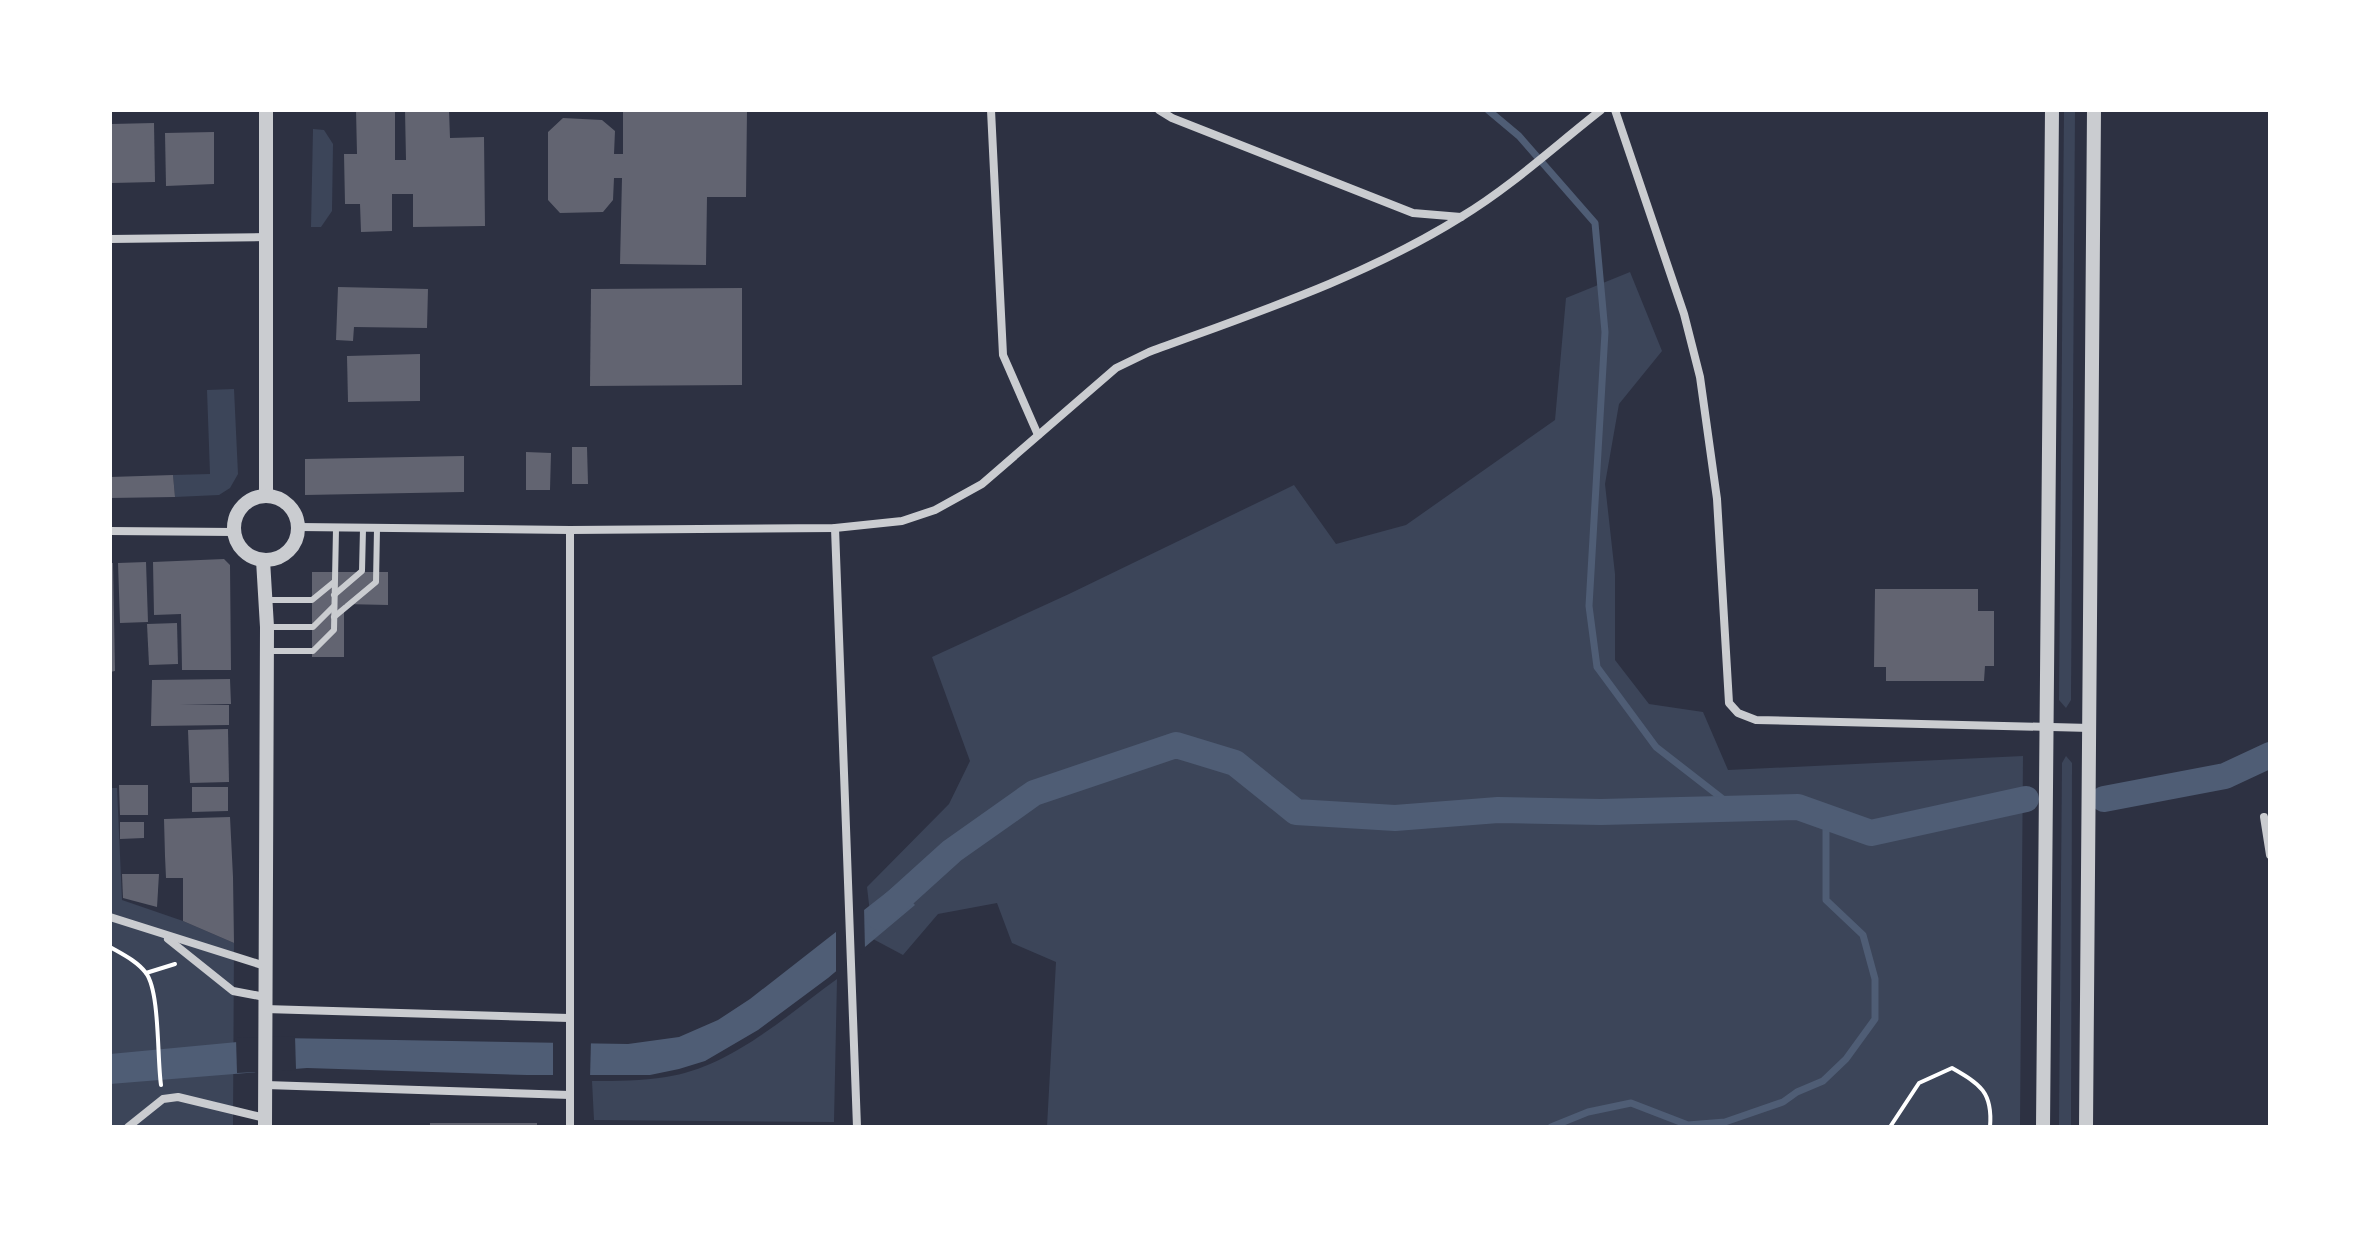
<svg xmlns="http://www.w3.org/2000/svg" width="2380" height="1237" font-family="Arial,sans-serif">
  <style>
    .green { fill: #3c4559 }
    .water { fill: #4f5d75 }
    .pier { fill: #2d3142 }
    .lines { fill: none; stroke-linecap: round; stroke-linejoin: round }
    .stream { stroke: #4f5d75; stroke-width: 7 }
    .canal { stroke: #4f5d75; stroke-width: 26 }
    .building { fill: #626471 }
    .path { stroke: #fff; stroke-width: 4 }
    .service { stroke: #caccd0; stroke-width: 6 }
    .minor { stroke: #caccd0; stroke-width: 8 }
    .tertiary { stroke: #caccd0; stroke-width: 14 }
  </style>
  <rect width="100%" height="100%" fill="#2d3142"/>
  <!-- green -->
  <g class="green">
    <path d="M2064,110h11l-4,590 -5,8 -7,-8z"/>
    <path d="M313,129l11,1 9,14 -1,67 -11,16h-10z"/>
    <path d="M1630,272l32,79 -43,53 -14,80 10,90v86l34,44 54,8 25,58 295,-14 -3,371h-973l9,-165 -44,-19 -15,-40 -59,11 -35,41 -30,-16 -6,-52 82,-83 21,-43 -38,-104 137,-63 225,-109 42,59 70,-19 149,-105 11,-122z"/>
    <path d="M234,389l4,85 -8,14 -11,7 -44,2 -2,-22 37,-1 -3,-84z"/>
    <path d="M2066,756l6,7 -1,364h-12l3,-364z"/>
    <path d="M110,788h7l5,112 61,21 51,22 -1,184h-123z"/>
    <path d="M837,979l-3,143 -240,-2 -2,-39c25,0 50,0 74,-4 65,-10 120,-61 171,-98z"/>
  </g>
  <!-- water -->
  <path class="water" d="M896,885l19,20 -87,73 -70,52 -53,31 -26,8 -29,6h-123l-220,-7 -197,16v-30l170,-16 348,6 51,-7 39,-17 32,-21z"/>
  <!-- pier -->
  <g class="pier">
    <path d="M864,906l1,45 -29,23v-47z"/>
    <path d="M295,1036l1,34 -59,3 -1,-35z"/>
    <path d="M553,1040h38l-1,38h-37z"/>
  </g>
  <g class="lines">
    <!-- stream -->
    <g class="stream">
      <path d="M1488,110l31,26 76,87 10,109 -16,274 8,61 59,80 81,63"/>
      <path d="M1551,1127l37,-15 43,-9 57,22 37,-3 58,-20 14,-10 26,-11 23,-22 29,-40v-40l-12,-44 -37,-35v-70l11,-9"/>
    </g>
    <!-- canal -->
    <g class="canal">
      <path d="M2104,799l121,-23 45,-21"/>
      <path d="M879,917l73,-66 82,-58 142,-48 59,18 61,49 99,6 103,-8 103,2 197,-5 73,26 155,-34"/>
    </g>
  </g>
  <!-- building -->
  <g class="building">
    <path d="M356,110h39v50h11l-1,-50h44l1,28 34,-1 1,89 -72,1v-33h-21v37l-31,1 -1,-28h-15l-1,-50h13z"/>
    <path d="M623,110h124l-1,87h-39l-1,68 -86,-1 2,-86h-8l-1,22 -10,12 -43,1 -12,-13v-68l15,-14 39,2 13,11 -1,23h9z"/>
    <path d="M154,123l1,59 -43,1 -1,-59z"/>
    <path d="M214,132v52l-48,2 -1,-53z"/>
    <path d="M338,287l90,2 -1,39 -73,-1 -1,14 -17,-1z"/>
    <path d="M742,288v97l-152,1 1,-97z"/>
    <path d="M420,354v47l-72,1 -1,-46z"/>
    <path d="M572,447h15l1,37h-16z"/>
    <path d="M526,452l25,1 -1,37h-24z"/>
    <path d="M464,456v36l-159,3v-36z"/>
    <path d="M173,475l2,22 -65,1v-21z"/>
    <path d="M224,559l6,6 1,105h-49l-1,-56 -27,1 -1,-53z"/>
    <path d="M146,562l2,60 -28,1 -2,-60z"/>
    <path d="M110,563h3l2,108 -5,1z"/>
    <path d="M312,572h76v33l-44,-1v53h-32z"/>
    <path d="M1875,589h103v22h16v55h-9l-1,15h-98v-14h-12z"/>
    <path d="M177,623l1,41 -29,1 -2,-41z"/>
    <path d="M230,679l1,25 -51,1h49v20l-78,1 1,-46z"/>
    <path d="M228,729l1,53 -39,1 -2,-53z"/>
    <path d="M119,785h29v30h-28z"/>
    <path d="M192,787h36v24l-36,1z"/>
    <path d="M230,817l3,60 1,66 -51,-22v-43h-17l-1,-22 -1,-37z"/>
    <path d="M120,822h24v16l-24,1z"/>
    <path d="M122,874h37l-2,33 -34,-9z"/>
    <rect x="430" y="1123" width="107" height="4"/>
  </g>
  <g class="lines">
    <!-- path -->
    <g class="path">
      <path d="M110,947c12,7 27,14 36,26 14,19 11,85 15,112"/>
      <path d="M146,973l29,-9"/>
      <path d="M1890,1127l29,-44 33,-15c28,16 41,24 38,59"/>
    </g>
    <!-- service -->
    <g class="service">
      <path d="M334,595l28,-24 1,-42"/>
      <path d="M266,600h46l22,-18"/>
      <path d="M334,617l42,-35 1,-53"/>
      <path d="M267,627h46l21,-21"/>
      <path d="M267,651h46l21,-21 2,-101"/>
    </g>
    <!-- minor -->
    <g class="minor">
      <path d="M991,110l12,245 35,80"/>
      <path d="M1159,110l13,8 241,95 48,4"/>
      <path d="M1615,110l69,204 16,63 17,122 12,204 9,10 18,7 334,8"/>
      <path d="M110,239l156,-2"/>
      <path d="M299,527l271,3 265,-2 67,-7 33,-11 47,-26 134,-116 33,-16c106,-39 216,-75 312,-135 51,-31 94,-71 140,-107"/>
      <path d="M835,528l22,599"/>
      <path d="M570,530v597"/>
      <path d="M110,531l124,1"/>
      <path d="M2264,817l6,38"/>
      <path d="M110,917l155,49"/>
      <path d="M168,939l65,52 32,6"/>
      <path d="M265,1009l304,9"/>
      <path d="M266,1085l304,10"/>
      <path d="M128,1127l35,-28 15,-2 87,21"/>
    </g>
    <!-- tertiary -->
    <g class="tertiary">
      <path d="M266,110v386"/>
      <circle cx="266" cy="528" r="32"/>
      <path d="M263,560l4,67 -2,500"/>
      <path d="M2043,1127l9,-1017"/>
      <path d="M2086,1127l8,-1017"/>
    </g>
  </g>
  <!-- border -->
  <rect width="2380" height="1237" fill="none" stroke="#ffffff" stroke-width="224"/>
</svg>
